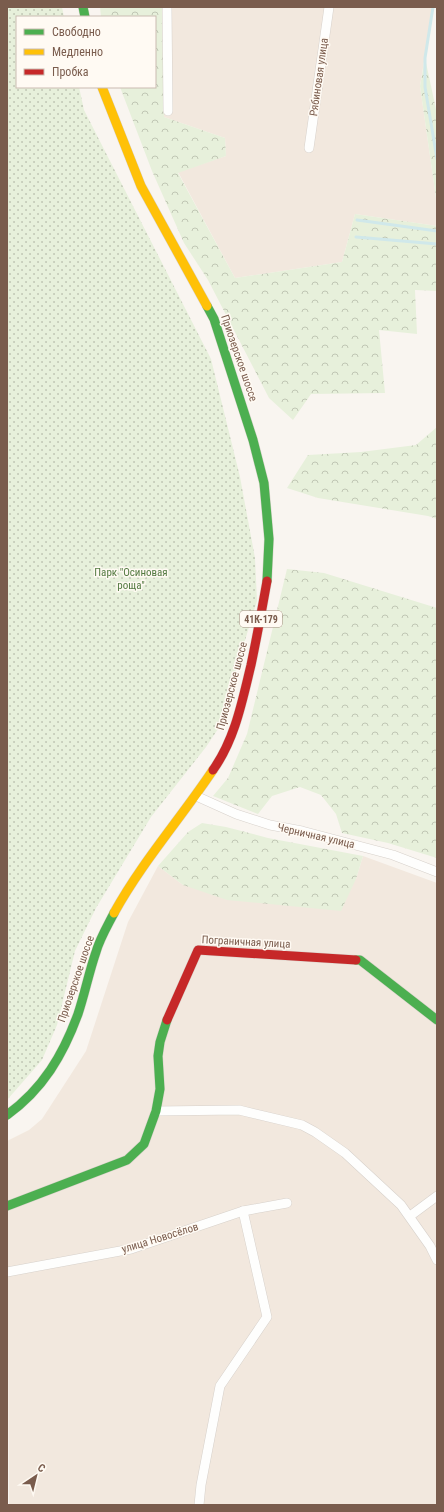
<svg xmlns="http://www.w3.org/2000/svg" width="444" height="1512" font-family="'Roboto Condensed',sans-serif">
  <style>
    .residential { fill: #f2e8de }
    .forest { fill: url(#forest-crowns) }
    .park { fill: url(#park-dots) }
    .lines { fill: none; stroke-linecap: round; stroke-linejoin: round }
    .stream { stroke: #d0e8ea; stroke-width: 3 }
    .street-casing { stroke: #d7d1cb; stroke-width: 10 }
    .fast-casing { stroke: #d9d2cb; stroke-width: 10 }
    .slow-casing { stroke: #d9d2cb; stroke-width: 10 }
    .jam-casing { stroke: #d9d2cb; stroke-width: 10 }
    .street { stroke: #fefefd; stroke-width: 9 }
    .fast { stroke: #4caf50; stroke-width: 9 }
    .slow { stroke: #ffc107; stroke-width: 9 }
    .jam { stroke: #c62828; stroke-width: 9 }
    .labels { text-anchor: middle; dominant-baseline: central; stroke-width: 3; stroke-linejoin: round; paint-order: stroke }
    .shield { fill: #fffaf3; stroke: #a28b7f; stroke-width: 1 }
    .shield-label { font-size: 10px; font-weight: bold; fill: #7a5c4d }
    .street-label { font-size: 11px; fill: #7a5c4d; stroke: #fffaf3 }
    .park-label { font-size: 11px; fill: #537a41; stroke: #fffaf3 }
  </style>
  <defs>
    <pattern id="forest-crowns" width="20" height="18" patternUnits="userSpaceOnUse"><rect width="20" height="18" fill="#e7f0db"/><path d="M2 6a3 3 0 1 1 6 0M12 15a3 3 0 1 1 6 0" fill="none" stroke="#c0c6b4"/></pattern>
    <pattern id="park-dots" width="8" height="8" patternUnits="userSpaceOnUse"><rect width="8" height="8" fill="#e7f0db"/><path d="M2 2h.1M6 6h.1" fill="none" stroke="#c0c6b4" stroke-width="1.8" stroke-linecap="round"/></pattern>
  </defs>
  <rect width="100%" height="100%" fill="#f9f5f0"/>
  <!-- residential -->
  <g class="residential">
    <path d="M162,7h271l-13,79 17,119v21l-82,-12 -13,48 -107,16 -57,-106 48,-16 -1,-18 -61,-21z"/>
    <path d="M363,856l74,27v622h-428l-2,-364 22,-11 13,-11 44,-68 42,-129 30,-56 25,19 173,-6z"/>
  </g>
  <!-- forest -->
  <g class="forest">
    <path d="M100,7h62l2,110 61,21 1,18 -48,17 57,105 107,-16 13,-48 82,12v65l-22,-1 2,44 -38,-4 6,63 -74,1 -18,26 -24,-22 -61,-118 -24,-37 -32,-72 -32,-84h35v-70h-54z"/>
    <path d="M425,58l12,56v91l-17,-119z"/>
    <path d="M437,427v92l-9,-3 -110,-18 -31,-10 21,-33 53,-3 55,-7z"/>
    <path d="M287,569l37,4 113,35v250l-49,-15 -46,-10 -6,-19 -15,-19 -21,-8 -28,9 -14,18 -45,-18 15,-18 19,-44z"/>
    <path d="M202,823l24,4 42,11 95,18 -7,23 -15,32 -114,-11 -44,-15 -25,-19 30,-34z"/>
  </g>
  <!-- park -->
  <path class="park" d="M7,7h55l2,10h-47v70h62l5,23 127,249 29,118 15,81 2,43 -39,128 -12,18 -55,70 -55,91 -21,43 -18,74 -15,35 -35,40z"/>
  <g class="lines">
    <!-- stream -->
    <g class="stream">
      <path d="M433,7l-8,51v29l12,72"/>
      <path d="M357,220l80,11"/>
      <path d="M356,237l81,7"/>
    </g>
    <defs>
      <g id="street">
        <path d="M167,7l1,104"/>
        <path d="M309,148l20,-141"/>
        <path d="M196,796l40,18 34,11 32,6 91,24 44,17"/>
        <path d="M156,1111l83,-1 63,15 13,7 30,21 56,52 29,41 7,14"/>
        <path d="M410,1216l27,-20"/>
        <path d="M7,1272l124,-23 112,-38 44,-8"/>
        <path d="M199,1505l2,-20 19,-99 47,-69 -24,-106"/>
      </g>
      <g id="fast">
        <path d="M83,7l2,10"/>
        <path d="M207,306l7,13 39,121 11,43 5,56 -2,42"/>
        <path d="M356,960h4l77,60"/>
        <path d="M7,1115c36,-26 56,-60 71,-101 7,-21 11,-42 18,-62 4,-14 12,-27 18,-39"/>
        <path d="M7,1206l120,-46 17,-16 12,-33 4,-22 -2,-33 2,-14 7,-22"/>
      </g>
      <g id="slow">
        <path d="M102,87l39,99 66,120"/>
        <path d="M114,913c28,-51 67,-95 99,-143"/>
      </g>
      <g id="jam">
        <path d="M213,770c22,-31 29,-68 38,-105 6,-28 11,-56 16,-84"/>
        <path d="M167,1020l31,-70 158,10"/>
      </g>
    </defs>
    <!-- street casing -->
    <use href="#street" class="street-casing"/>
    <!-- fast casing -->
    <use href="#fast" class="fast-casing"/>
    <!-- slow casing -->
    <use href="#slow" class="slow-casing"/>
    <!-- jam casing -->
    <use href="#jam" class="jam-casing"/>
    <!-- street -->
    <use href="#street" class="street"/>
    <!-- fast -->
    <use href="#fast" class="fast"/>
    <!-- slow -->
    <use href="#slow" class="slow"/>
    <!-- jam -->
    <use href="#jam" class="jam"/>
  </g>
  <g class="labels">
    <!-- shield labels -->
    <rect class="shield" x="240" y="611" width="42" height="16" rx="3"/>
    <g class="shield-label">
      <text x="261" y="619">41К-179</text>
    </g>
    <!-- street labels -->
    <g class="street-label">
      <text transform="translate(319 77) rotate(-82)">Рябиновая улица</text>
      <text transform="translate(239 358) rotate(71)">Приозерское шоссе</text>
      <text transform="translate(232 686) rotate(-75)">Приозерское шоссе</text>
      <text transform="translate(316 836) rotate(13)">Черничная улица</text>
      <text transform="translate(246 942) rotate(3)">Пограничная улица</text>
      <text transform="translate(76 979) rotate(-71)">Приозерское шоссе</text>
      <text transform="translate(160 1238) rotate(-17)">улица Новосёлов</text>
    </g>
    <!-- park labels -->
    <g class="park-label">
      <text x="131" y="572">Парк "Осиновая<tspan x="131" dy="13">роща"</tspan></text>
    </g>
  </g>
  <!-- border -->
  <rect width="444" height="1512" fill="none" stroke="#7a5c4d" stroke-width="16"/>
  <!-- legend -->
  <rect x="16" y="16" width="140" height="72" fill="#fffaf3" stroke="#cabbb1"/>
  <rect x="24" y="29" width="20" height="6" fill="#4caf50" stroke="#cabbb1"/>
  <text x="52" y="36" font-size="12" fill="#7a5c4d">Свободно</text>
  <rect x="24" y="49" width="20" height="6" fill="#ffc107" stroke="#cabbb1"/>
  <text x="52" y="56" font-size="12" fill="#7a5c4d">Медленно</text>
  <rect x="24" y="69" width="20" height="6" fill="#c62828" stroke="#cabbb1"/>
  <text x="52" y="76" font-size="12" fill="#7a5c4d">Пробка</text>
  <!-- north arrow -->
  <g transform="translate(36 1476) rotate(35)" stroke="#fffaf3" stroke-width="3" paint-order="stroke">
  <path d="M0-3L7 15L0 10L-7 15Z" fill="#7a5c4d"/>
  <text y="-6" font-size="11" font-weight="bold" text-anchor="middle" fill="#7a5c4d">С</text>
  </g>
</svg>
